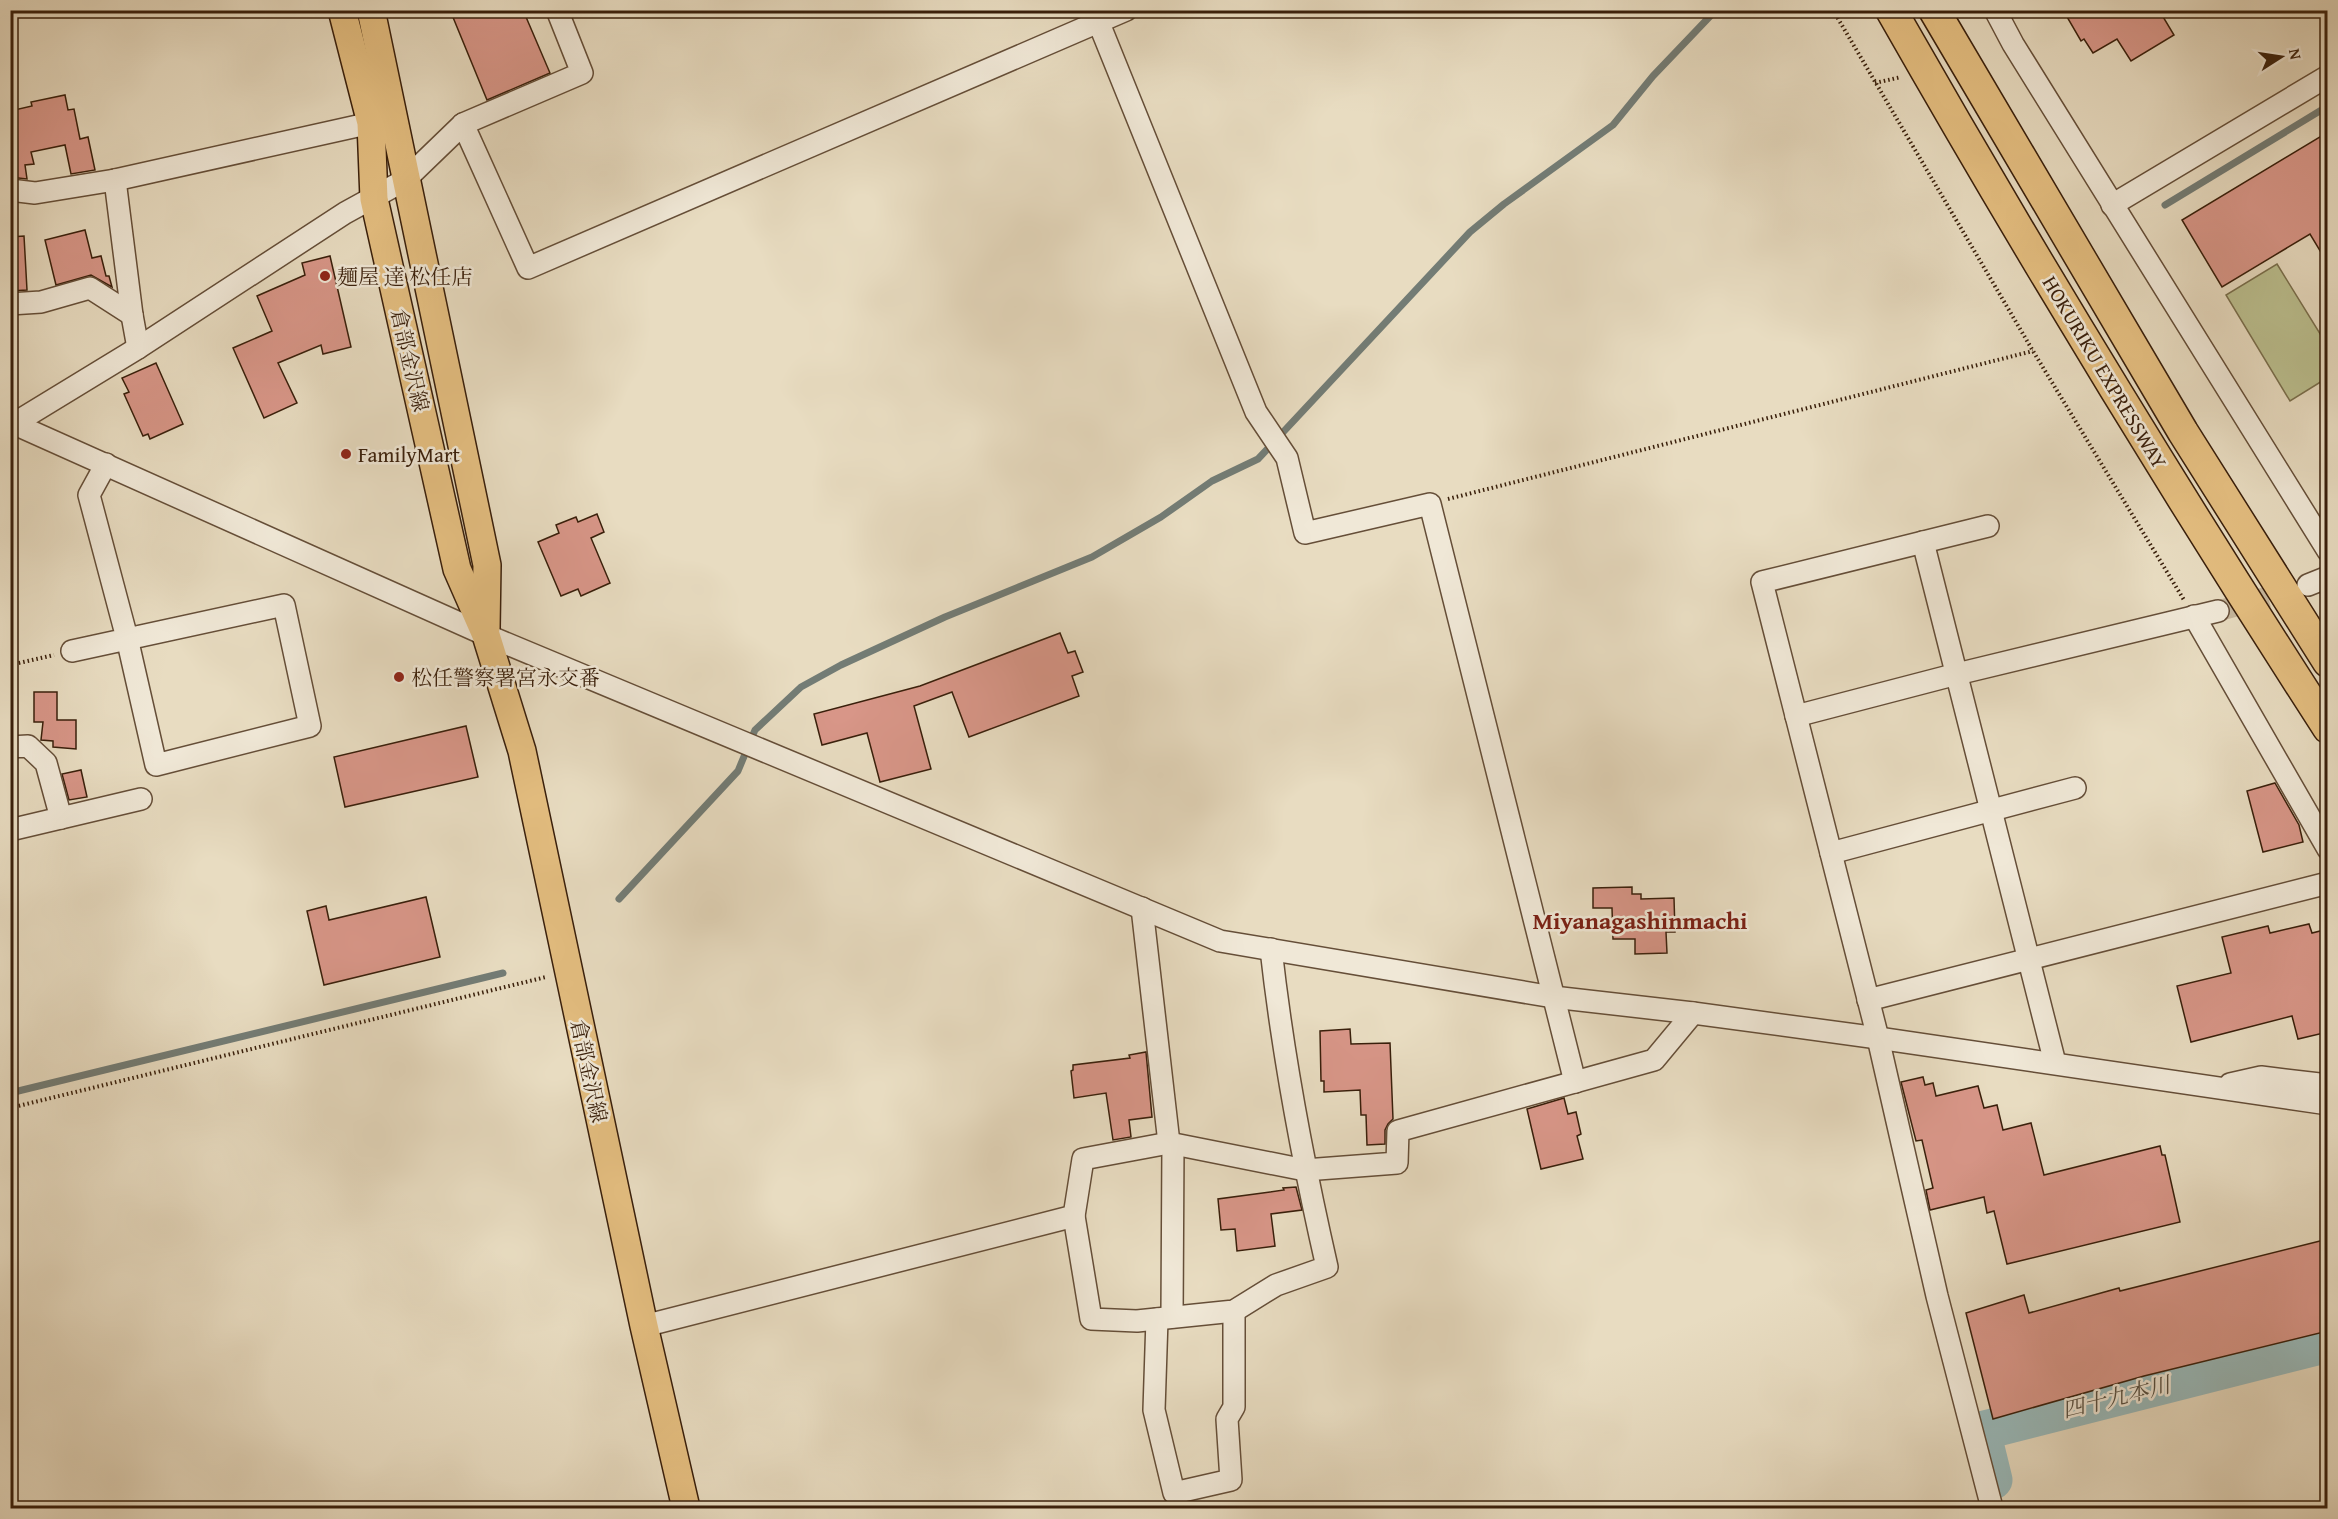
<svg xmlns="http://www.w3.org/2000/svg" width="2338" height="1519" font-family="'Gentium Book Plus','Noto Serif JP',serif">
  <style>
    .green { fill: #bbbf8f; stroke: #7a6f4d; stroke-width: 1.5 }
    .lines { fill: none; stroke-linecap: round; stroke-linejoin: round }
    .stream { stroke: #737c75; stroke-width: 7 }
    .river { stroke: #99babb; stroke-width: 39 }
    .building { fill: #d89688; stroke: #391f0b; stroke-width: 1.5 }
    .minor-tunnel { stroke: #c5b69d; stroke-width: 21; stroke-dasharray: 21 10; stroke-linecap: butt }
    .minor-casing { stroke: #654e38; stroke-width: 24 }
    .major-casing { stroke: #391f0b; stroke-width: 30 }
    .highway-casing { stroke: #391f0b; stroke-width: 33 }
    .path { stroke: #391f0b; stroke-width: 4; stroke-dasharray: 1.5 3; stroke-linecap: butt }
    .minor { stroke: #f0e8d7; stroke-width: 21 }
    .major { stroke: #e4be80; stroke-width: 27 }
    .highway { stroke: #e4be80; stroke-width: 30 }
    .poi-dot { fill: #8f2418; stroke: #f0e8d7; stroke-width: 2 }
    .labels { text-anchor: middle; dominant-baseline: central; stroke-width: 5; stroke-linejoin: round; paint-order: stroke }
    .poi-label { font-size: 21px; fill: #391f0b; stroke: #f0e8d7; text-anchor: start }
    .street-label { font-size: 21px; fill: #391f0b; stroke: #f0e8d7 }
    .water-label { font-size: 22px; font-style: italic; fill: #564e40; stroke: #f0e8d7 }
    .quarter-label { font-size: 24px; font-weight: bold; fill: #7a1f14; stroke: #f0e8d7 }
  </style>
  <rect width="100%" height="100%" fill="#e8dcc1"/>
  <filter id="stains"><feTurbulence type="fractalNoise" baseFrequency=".00333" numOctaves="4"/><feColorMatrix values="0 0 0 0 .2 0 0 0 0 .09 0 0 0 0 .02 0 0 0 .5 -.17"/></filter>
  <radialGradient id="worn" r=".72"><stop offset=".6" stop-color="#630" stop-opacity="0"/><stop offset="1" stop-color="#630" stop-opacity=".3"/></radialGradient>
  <!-- green -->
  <path class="green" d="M2277,264l50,81v33l-37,23 -64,-106z"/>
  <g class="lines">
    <!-- stream -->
    <g class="stream">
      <path d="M2165,205l163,-99"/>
      <path d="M619,899l119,-128 17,-41 46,-43 40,-22 104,-48 147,-60 69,-40 51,-36 46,-22 212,-227 34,-28 109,-79 40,-49 63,-66"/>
      <path d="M10,1093l493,-120"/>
    </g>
    <!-- river -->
    <path class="river" d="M1993,1480l-12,-49 347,-88"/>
  </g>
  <!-- building -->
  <g class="building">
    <path d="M450,10h73l27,63 -63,27z"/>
    <path d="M2063,10h96l15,25 -43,26 -14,-22 -24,14 -9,-14 -3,2z"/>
    <path d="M65,95l3,15 6,-1 6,30 8,-2 7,33 -24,4 -6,-29 -34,7 3,12 -9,1 2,14 -17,-2v-66l22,-5 -1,-4z"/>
    <path d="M2328,132v132l-18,-30 -88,53 -40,-67z"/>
    <path d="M85,230l7,28 9,-2 5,20h3l3,11 -21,-12 -35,10 -11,-45z"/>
    <path d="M24,236l3,54 -17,1v-54z"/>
    <path d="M330,256l21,91 -28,7 -2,-9 -43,18 19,40 -33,15 -31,-70 39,-17 -15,-35 48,-21 -3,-12z"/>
    <path d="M156,363l27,61 -33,15 -2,-5 -5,2 -19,-42 5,-2 -7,-14z"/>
    <path d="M597,514l7,18 -13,6 19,45 -29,13 -3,-7 -17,7 -23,-54 21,-9 -3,-8 20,-8 2,5z"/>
    <path d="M1060,633l8,20 7,-2 8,21 -11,4 7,20 -110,41 -17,-45 -38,14 17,63 -51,13 -13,-49 -45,12 -8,-31 106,-28z"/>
    <path d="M34,692h23v28h19v29l-23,-2v-6l-12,-1 2,-18h-9z"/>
    <path d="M466,726l12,51 -133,30 -11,-50z"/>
    <path d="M81,770l6,27 -18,3 -7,-26z"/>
    <path d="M2275,783l24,42 4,17 -40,10 -16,-61z"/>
    <path d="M1632,887v7h9v5l33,-1 1,34h-9l1,21 -32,1v-15h-22l-1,-31h-19v-20z"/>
    <path d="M426,897l14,60 -116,28 -17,-74 19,-5 3,14z"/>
    <path d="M2309,924l3,9 16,-4v103l-30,7 -6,-23 -101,26 -14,-56 54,-13 -9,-36 46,-11 2,7z"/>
    <path d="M1350,1029l1,15 39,-1 3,76 -5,5 -3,6v14l-18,1 -1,-30h-5l-1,-25 -36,2v-11h-3l-1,-50z"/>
    <path d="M1146,1052l6,65 -23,3 2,17 -18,3 -7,-47 -32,5 -3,-27 2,-1v-5l57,-7 -1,-3z"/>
    <path d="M1923,1077l2,8 8,-2 3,13 42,-10 6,22 13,-3 6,25 28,-7 13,52 116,-29 2,9h3l15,67 -173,42 -13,-53 -7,2 -3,-16 -54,13 -4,-20 7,-2 -11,-48 -6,1 -15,-59z"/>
    <path d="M1564,1098l4,16 8,-2 5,22 -4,2 6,23 -42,10 -14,-60z"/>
    <path d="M1296,1187l6,23 -31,4 4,32 -38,5 -2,-22 -14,1 -3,-31 66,-9 -1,-2z"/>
    <path d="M2328,1239v92l-184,45 -151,43 -27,-106 58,-18 5,18 90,-25 1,3z"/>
  </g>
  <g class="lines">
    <!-- minor-tunnel -->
    <path class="minor-tunnel" d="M2218,611l78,-22"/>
    <defs>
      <g id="minor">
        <path d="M1995,10l18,34 315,507"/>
        <path d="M1094,11l162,401 31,46 18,75 125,-29 145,578"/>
        <path d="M463,124l119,-51 -25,-63"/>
        <path d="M115,180l17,135 6,33"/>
        <path d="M10,190l25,3 80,-13 256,-57"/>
        <path d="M2112,205l216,-129"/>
        <path d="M10,304l31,-2 49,-14 42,27"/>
        <path d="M10,422l476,213 734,306 333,56 140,16 185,25 450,66"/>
        <path d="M15,423l123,-75 207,-135 60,-33 58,-56 65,144 598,-258"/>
        <path d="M1988,526l-226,56 116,456 59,258 55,212"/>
        <path d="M1923,542l132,521"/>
        <path d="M2308,585l20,-8"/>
        <path d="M2194,616l134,233"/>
        <path d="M72,651l212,-46 26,121 -154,39 -29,-127 -38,-143 17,-31"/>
        <path d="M1796,716l161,-42 261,-63"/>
        <path d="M10,747l18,-1 18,17 15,55"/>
        <path d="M10,830l131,-31"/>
        <path d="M1831,853l244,-65"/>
        <path d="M1142,908l27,235"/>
        <path d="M1868,1000l460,-117"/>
        <path d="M2230,1084l31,-7 67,8"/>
        <path d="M1074,1216l17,103 46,2 97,-10 42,-26 51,-18c-24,-105 -44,-210 -56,-318"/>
        <path d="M1172,1317l1,-173"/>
        <path d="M1157,1319l-3,91 20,83 57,-13 -4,-61 7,-12v-96"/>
        <path d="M644,1326l430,-110 9,-57 86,-16 136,27 92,-7 1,-32 256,-71 39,-47"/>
      </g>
      <g id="major">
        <path d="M342,10l29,113 3,76 83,370 29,66 36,116 122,575 42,182"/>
        <path d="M371,10l116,555 -1,63"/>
      </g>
      <g id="highway">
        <path d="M1891,10c139,244 285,483 437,718"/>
        <path d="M1934,10l249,422 145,230"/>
      </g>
    </defs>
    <!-- minor casing -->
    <use href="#minor" class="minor-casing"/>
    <!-- major casing -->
    <use href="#major" class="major-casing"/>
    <!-- highway casing -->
    <use href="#highway" class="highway-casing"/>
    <!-- path -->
    <g class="path">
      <path d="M1833,10l200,341 151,249"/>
      <path d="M1875,83l26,-6"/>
      <path d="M1448,499l585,-148"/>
      <path d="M10,665l44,-10"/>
      <path d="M10,1108l536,-131"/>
    </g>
    <!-- minor -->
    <use href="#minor" class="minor"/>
    <!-- major -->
    <use href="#major" class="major"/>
    <!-- highway -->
    <use href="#highway" class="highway"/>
  </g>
  <!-- markers -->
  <g class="poi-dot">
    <circle cx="325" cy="276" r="6"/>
    <circle cx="346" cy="454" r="6"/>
    <circle cx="399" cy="677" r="6"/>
  </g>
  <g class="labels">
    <!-- poi labels -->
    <g class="poi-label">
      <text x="337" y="276">麺屋 達 松任店</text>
      <text x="358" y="454">FamilyMart</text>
      <text x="411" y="677">松任警察署宮永交番</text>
    </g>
    <!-- street labels -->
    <g class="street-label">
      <text transform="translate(410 360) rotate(77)">倉部金沢線</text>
      <text transform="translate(2105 372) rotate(59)">HOKURIKU EXPRESSWAY</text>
      <text transform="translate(589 1071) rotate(78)">倉部金沢線</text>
    </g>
    <!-- water labels -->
    <g class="water-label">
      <text transform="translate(2116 1397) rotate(-14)">四十九本川</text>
    </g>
    <!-- quarter labels -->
    <g class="quarter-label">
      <text x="1640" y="920">Miyanagashinmachi</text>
    </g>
  </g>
  <!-- margin -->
  <rect width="2338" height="1519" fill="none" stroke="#e8dcc1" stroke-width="36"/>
  <rect x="12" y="12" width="2314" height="1495" fill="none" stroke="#391f0b" stroke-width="3"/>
  <rect x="18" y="18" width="2302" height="1483" fill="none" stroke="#391f0b" stroke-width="1.5"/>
  <!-- north arrow -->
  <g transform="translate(2281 57) rotate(78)" stroke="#f0e8d7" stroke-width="4.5" paint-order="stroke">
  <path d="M0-4.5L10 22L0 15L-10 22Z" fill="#391f0b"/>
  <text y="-9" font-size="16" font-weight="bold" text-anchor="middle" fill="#391f0b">N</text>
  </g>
  <rect width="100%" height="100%" filter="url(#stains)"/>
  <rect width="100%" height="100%" fill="url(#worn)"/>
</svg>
